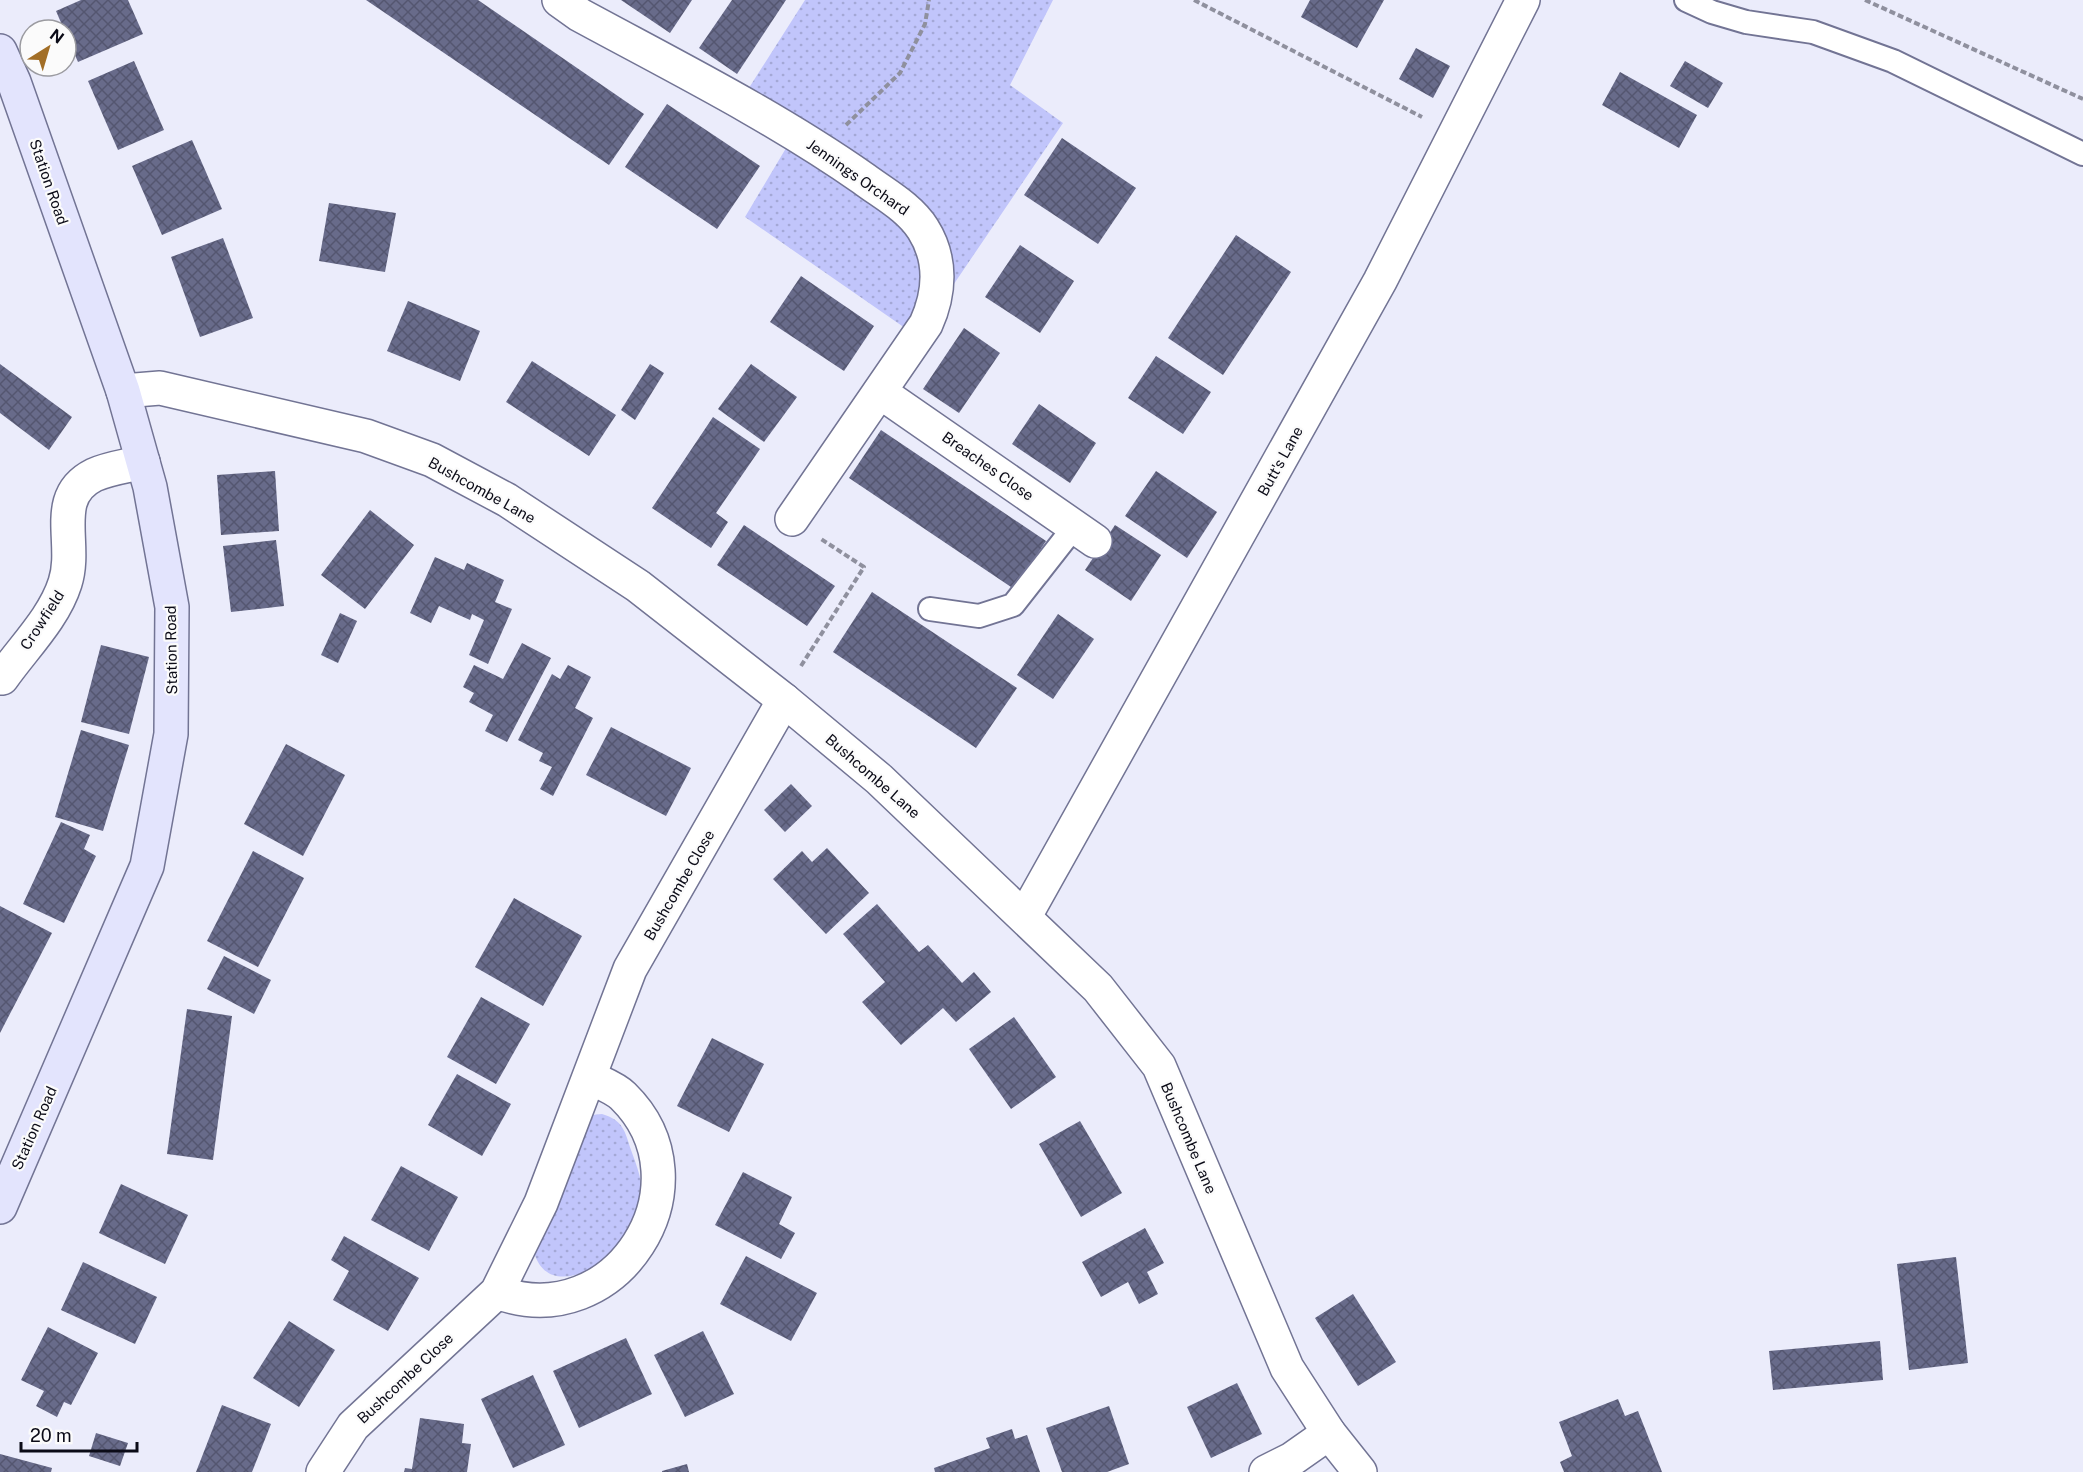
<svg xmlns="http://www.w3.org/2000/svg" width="2083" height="1472" font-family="'Public Sans',sans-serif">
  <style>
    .grass { fill: url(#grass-dots) }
    .building { fill: url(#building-cross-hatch) }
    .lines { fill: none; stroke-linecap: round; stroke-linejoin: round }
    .lane-casing { stroke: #727494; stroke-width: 26 }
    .street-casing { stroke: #727494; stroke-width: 36 }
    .secondary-casing { stroke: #727494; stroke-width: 36 }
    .path { stroke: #8f909e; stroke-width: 4; stroke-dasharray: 6 3; stroke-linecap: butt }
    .lane { stroke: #fff; stroke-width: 22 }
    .street { stroke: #fff; stroke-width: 33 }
    .secondary { stroke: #e3e4fd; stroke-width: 33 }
    .labels { text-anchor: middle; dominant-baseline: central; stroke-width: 4.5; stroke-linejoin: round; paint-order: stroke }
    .street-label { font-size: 15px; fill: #0b0b17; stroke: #fbfbfb }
  </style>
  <defs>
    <pattern id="grass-dots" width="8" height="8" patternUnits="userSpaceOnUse" patternTransform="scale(1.5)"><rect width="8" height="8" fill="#c1c5fb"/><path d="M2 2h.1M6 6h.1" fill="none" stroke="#a4a8d6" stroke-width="1.8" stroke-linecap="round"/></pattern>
    <pattern id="building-cross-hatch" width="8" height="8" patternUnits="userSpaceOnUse" patternTransform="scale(1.5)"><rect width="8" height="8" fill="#686b8a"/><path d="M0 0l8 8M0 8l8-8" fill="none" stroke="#545670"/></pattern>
  </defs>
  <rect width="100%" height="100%" fill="#ebecfb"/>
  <!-- grass -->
  <g class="grass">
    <path d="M805,0h248l-43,85 53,38 -145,214 -173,-120 50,-84 -55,-31z"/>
    <path d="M602,1114c21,6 23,17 29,36 5,14 12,30 10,45 -1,9 -12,41 -17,47 -21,27 -77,57 -90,10l57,-137z"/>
  </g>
  <!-- building -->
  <g class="building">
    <path d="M81,0h47l15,34 -65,28 -22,-51z"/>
    <path d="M366,0h112l166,114 -35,51z"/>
    <path d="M621,0h71l-22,33z"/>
    <path d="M732,0h54l-49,74 -38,-26z"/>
    <path d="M1310,0h74l-27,48 -56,-31z"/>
    <path d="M1416,48l34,18 -17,32 -34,-19z"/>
    <path d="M134,61l30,69 -46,20 -30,-69z"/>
    <path d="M1685,61l38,22 -15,25 -38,-22z"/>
    <path d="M1620,72l77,43 -18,33 -77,-43z"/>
    <path d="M667,104l93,62 -43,63 -92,-62z"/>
    <path d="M1062,138l74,50 -38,56 -74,-49z"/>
    <path d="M192,140l30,69 -60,26 -30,-69z"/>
    <path d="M329,203l67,10 -11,59 -66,-11z"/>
    <path d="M1236,235l55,37 -68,103 -55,-37z"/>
    <path d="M223,238l30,80 -53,19 -29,-80z"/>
    <path d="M1020,245l54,36 -34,52 -55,-36z"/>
    <path d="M801,276l73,50 -30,45 -74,-49z"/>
    <path d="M408,301l72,30 -20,50 -73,-30z"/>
    <path d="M964,328l36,25 -41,60 -36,-24z"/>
    <path d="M1156,356l55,36 -28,42 -55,-36z"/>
    <path d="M532,361l84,54 -27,41 -83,-54z"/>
    <path d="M0,364l72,53 -23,33 -49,-37z"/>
    <path d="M650,364l14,9 -29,47 -14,-10z"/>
    <path d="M751,364l46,33 -33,45 -46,-33z"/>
    <path d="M1039,404l57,39 -26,40 -58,-39z"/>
    <path d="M713,417l47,32 -44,64 12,9 -17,26 -59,-40z"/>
    <path d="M881,430l165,111 -32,48 -165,-111z"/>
    <path d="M275,471l4,60 -58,4 -4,-60z"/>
    <path d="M1156,471l61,41 -30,46 -62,-42z"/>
    <path d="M370,510l44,35 -49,64 -44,-34z"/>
    <path d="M744,525l91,61 -28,40 -90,-61z"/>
    <path d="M1115,525l46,30 -30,46 -46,-31z"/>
    <path d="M276,540l8,66 -53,6 -8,-66z"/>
    <path d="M435,557l29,13 3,-7 37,17 -9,22 17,7 -24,55 -19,-9 15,-35 -12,-6 -2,6 -31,-14 -8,17 -21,-10z"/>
    <path d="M872,592l145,96 -41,60 -143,-96z"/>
    <path d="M340,613l17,8 -19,42 -17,-8z"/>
    <path d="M1058,614l36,25 -41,60 -36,-24z"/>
    <path d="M522,643l29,15 -44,84 -22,-11 8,-16 -24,-13 5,-9 -11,-6 11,-22 29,14z"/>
    <path d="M101,645l48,12 -20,77 -48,-12z"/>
    <path d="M568,665l23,12 -16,31 18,10 -40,78 -13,-7 12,-22 -13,-6 4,-8 -25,-13 34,-66 8,5z"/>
    <path d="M611,727l80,41 -25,48 -80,-41z"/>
    <path d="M81,730l48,15 -26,86 -48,-14z"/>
    <path d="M286,744l59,31 -42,81 -59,-32z"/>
    <path d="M791,784l21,22 -27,26 -21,-22z"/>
    <path d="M61,822l29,13 -6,14 12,7 -32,67 -41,-19z"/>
    <path d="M827,848l42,45 -43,41 -53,-55 29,-28 10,11z"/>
    <path d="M253,851l51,27 -46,89 -51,-26z"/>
    <path d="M514,898l68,38 -39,70 -68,-39z"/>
    <path d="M877,904l42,48 9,-7 34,38 12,-11 17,20 -35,30 -13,-14 -42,37 -39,-43 23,-20 -42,-48z"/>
    <path d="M0,906l52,27 -52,100z"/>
    <path d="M224,956l47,24 -17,34 -47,-25z"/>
    <path d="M481,997l49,27 -34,60 -49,-27z"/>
    <path d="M187,1009l45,7 -19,144 -46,-6z"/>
    <path d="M1014,1017l42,60 -45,32 -42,-60z"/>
    <path d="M712,1038l52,26 -35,68 -52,-26z"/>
    <path d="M457,1074l54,30 -29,52 -54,-31z"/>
    <path d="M1080,1121l42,72 -41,24 -42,-73z"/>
    <path d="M401,1166l57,31 -29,54 -58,-31z"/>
    <path d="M743,1172l49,25 -13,27 16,9 -14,26 -66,-34z"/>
    <path d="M121,1184l67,31 -23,49 -66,-31z"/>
    <path d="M1145,1228l19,35 -17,9 11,22 -19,10 -11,-22 -27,15 -19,-35z"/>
    <path d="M344,1236l75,42 -31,53 -55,-31 16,-29 -18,-11z"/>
    <path d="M746,1256l71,37 -26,48 -71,-37z"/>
    <path d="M1956,1257l12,106 -59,7 -12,-106z"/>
    <path d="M83,1262l74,35 -22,47 -74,-34z"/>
    <path d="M1353,1294l43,68 -38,24 -43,-68z"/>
    <path d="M289,1321l46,29 -36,57 -46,-29z"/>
    <path d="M48,1327l50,26 -27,52 -7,-3 -7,15 -21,-11 8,-15 -23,-11z"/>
    <path d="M703,1331l31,63 -49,23 -31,-62z"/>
    <path d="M626,1338l26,56 -73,34 -26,-57z"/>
    <path d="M1880,1341l3,39 -110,10 -4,-39z"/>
    <path d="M533,1375l32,70 -52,23 -32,-69z"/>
    <path d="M1237,1383l25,51 -51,24 -24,-51z"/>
    <path d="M1618,1399l7,17 13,-5 24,61h-98l-4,-10 12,-6 -13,-34z"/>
    <path d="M222,1405l49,19 -19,48h-56z"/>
    <path d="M1109,1406l20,58 -22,8h-45l-16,-44z"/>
    <path d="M420,1418l44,6 -2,19 9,1 -4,28h-63l1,-4 7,1z"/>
    <path d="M1012,1429l3,10 12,-4 13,37h-105l-1,-4 56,-20 -4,-10z"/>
    <path d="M96,1433l32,10 -8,23 -31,-10z"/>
    <path d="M0,1454l52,14 -1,4h-51z"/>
    <path d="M687,1464l2,8h-27v-1z"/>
  </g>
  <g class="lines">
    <defs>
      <g id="lane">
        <path d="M1686,0l26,12 34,10 67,10 80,29 190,93"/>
        <path d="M930,609l49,7 34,-11 62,-79"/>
      </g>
      <g id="street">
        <path d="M559,0l21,15c96,52 194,101 284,164 20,15 45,28 59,50 19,30 17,64 3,95l-134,195"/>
        <path d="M123,391l37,-3 206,48 66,24 75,40 131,86 146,114 95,79 219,209 61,78 128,302 42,65 31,39"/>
        <path d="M880,392l215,149"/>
        <path d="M2,678c21,-30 52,-60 63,-95 13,-40 -15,-86 29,-108 15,-7 34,-9 49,-13"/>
        <path d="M1025,916l355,-635 143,-281"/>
        <path d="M497,1292c119,45 216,-108 126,-196 -8,-8 -22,-13 -32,-18"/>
        <path d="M323,1472l30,-46 144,-134 44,-89 89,-234 154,-269"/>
        <path d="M1266,1472l26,-13 37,-26"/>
      </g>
      <path id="secondary" d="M0,51l14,31 109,309 27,96 22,120 -1,127 -24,132 -147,341"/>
    </defs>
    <!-- lane casing -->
    <use href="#lane" class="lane-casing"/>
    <!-- street casing -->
    <use href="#street" class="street-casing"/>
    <!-- secondary casing -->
    <use href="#secondary" class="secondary-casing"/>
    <!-- path -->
    <g class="path">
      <path d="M1194,0l228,117"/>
      <path d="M1865,0l218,99"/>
      <path d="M846,125l54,-52 25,-49 4,-24"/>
      <path d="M801,666l63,-99 -43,-28"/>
    </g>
    <!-- lane -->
    <use href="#lane" class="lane"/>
    <!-- street -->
    <use href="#street" class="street"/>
    <!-- secondary -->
    <use href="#secondary" class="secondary"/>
  </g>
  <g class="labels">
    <!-- street labels -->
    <g class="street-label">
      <text transform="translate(858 177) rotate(35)">Jennings Orchard</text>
      <text transform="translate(49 182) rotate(71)">Station Road</text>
      <text transform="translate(1280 461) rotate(-61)">Butt's Lane</text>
      <text transform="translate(988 466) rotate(35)">Breaches Close</text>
      <text transform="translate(482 490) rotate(29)">Bushcombe Lane</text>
      <text transform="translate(42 620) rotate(-57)">Crowfield</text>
      <text transform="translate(171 650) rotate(-91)">Station Road</text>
      <text transform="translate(873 776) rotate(41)">Bushcombe Lane</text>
      <text transform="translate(679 885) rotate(-60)">Bushcombe Close</text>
      <text transform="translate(34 1128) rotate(-66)">Station Road</text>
      <text transform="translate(1189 1138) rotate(67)">Bushcombe Lane</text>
      <text transform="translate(405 1378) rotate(-43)">Bushcombe Close</text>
    </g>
  </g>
  <!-- north arrow -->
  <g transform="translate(48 48) rotate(37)"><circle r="28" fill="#fbfbfb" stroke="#9b9ba0" stroke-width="1.5"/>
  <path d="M0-4.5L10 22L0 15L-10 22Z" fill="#a26e26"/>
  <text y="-9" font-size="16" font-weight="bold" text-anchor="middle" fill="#0b0b17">N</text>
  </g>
  <!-- scale -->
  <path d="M21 1442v9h116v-9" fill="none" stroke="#0b0b17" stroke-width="3"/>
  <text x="30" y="1442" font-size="18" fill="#0b0b17" stroke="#fbfbfb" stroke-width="4.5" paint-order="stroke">20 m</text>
</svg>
